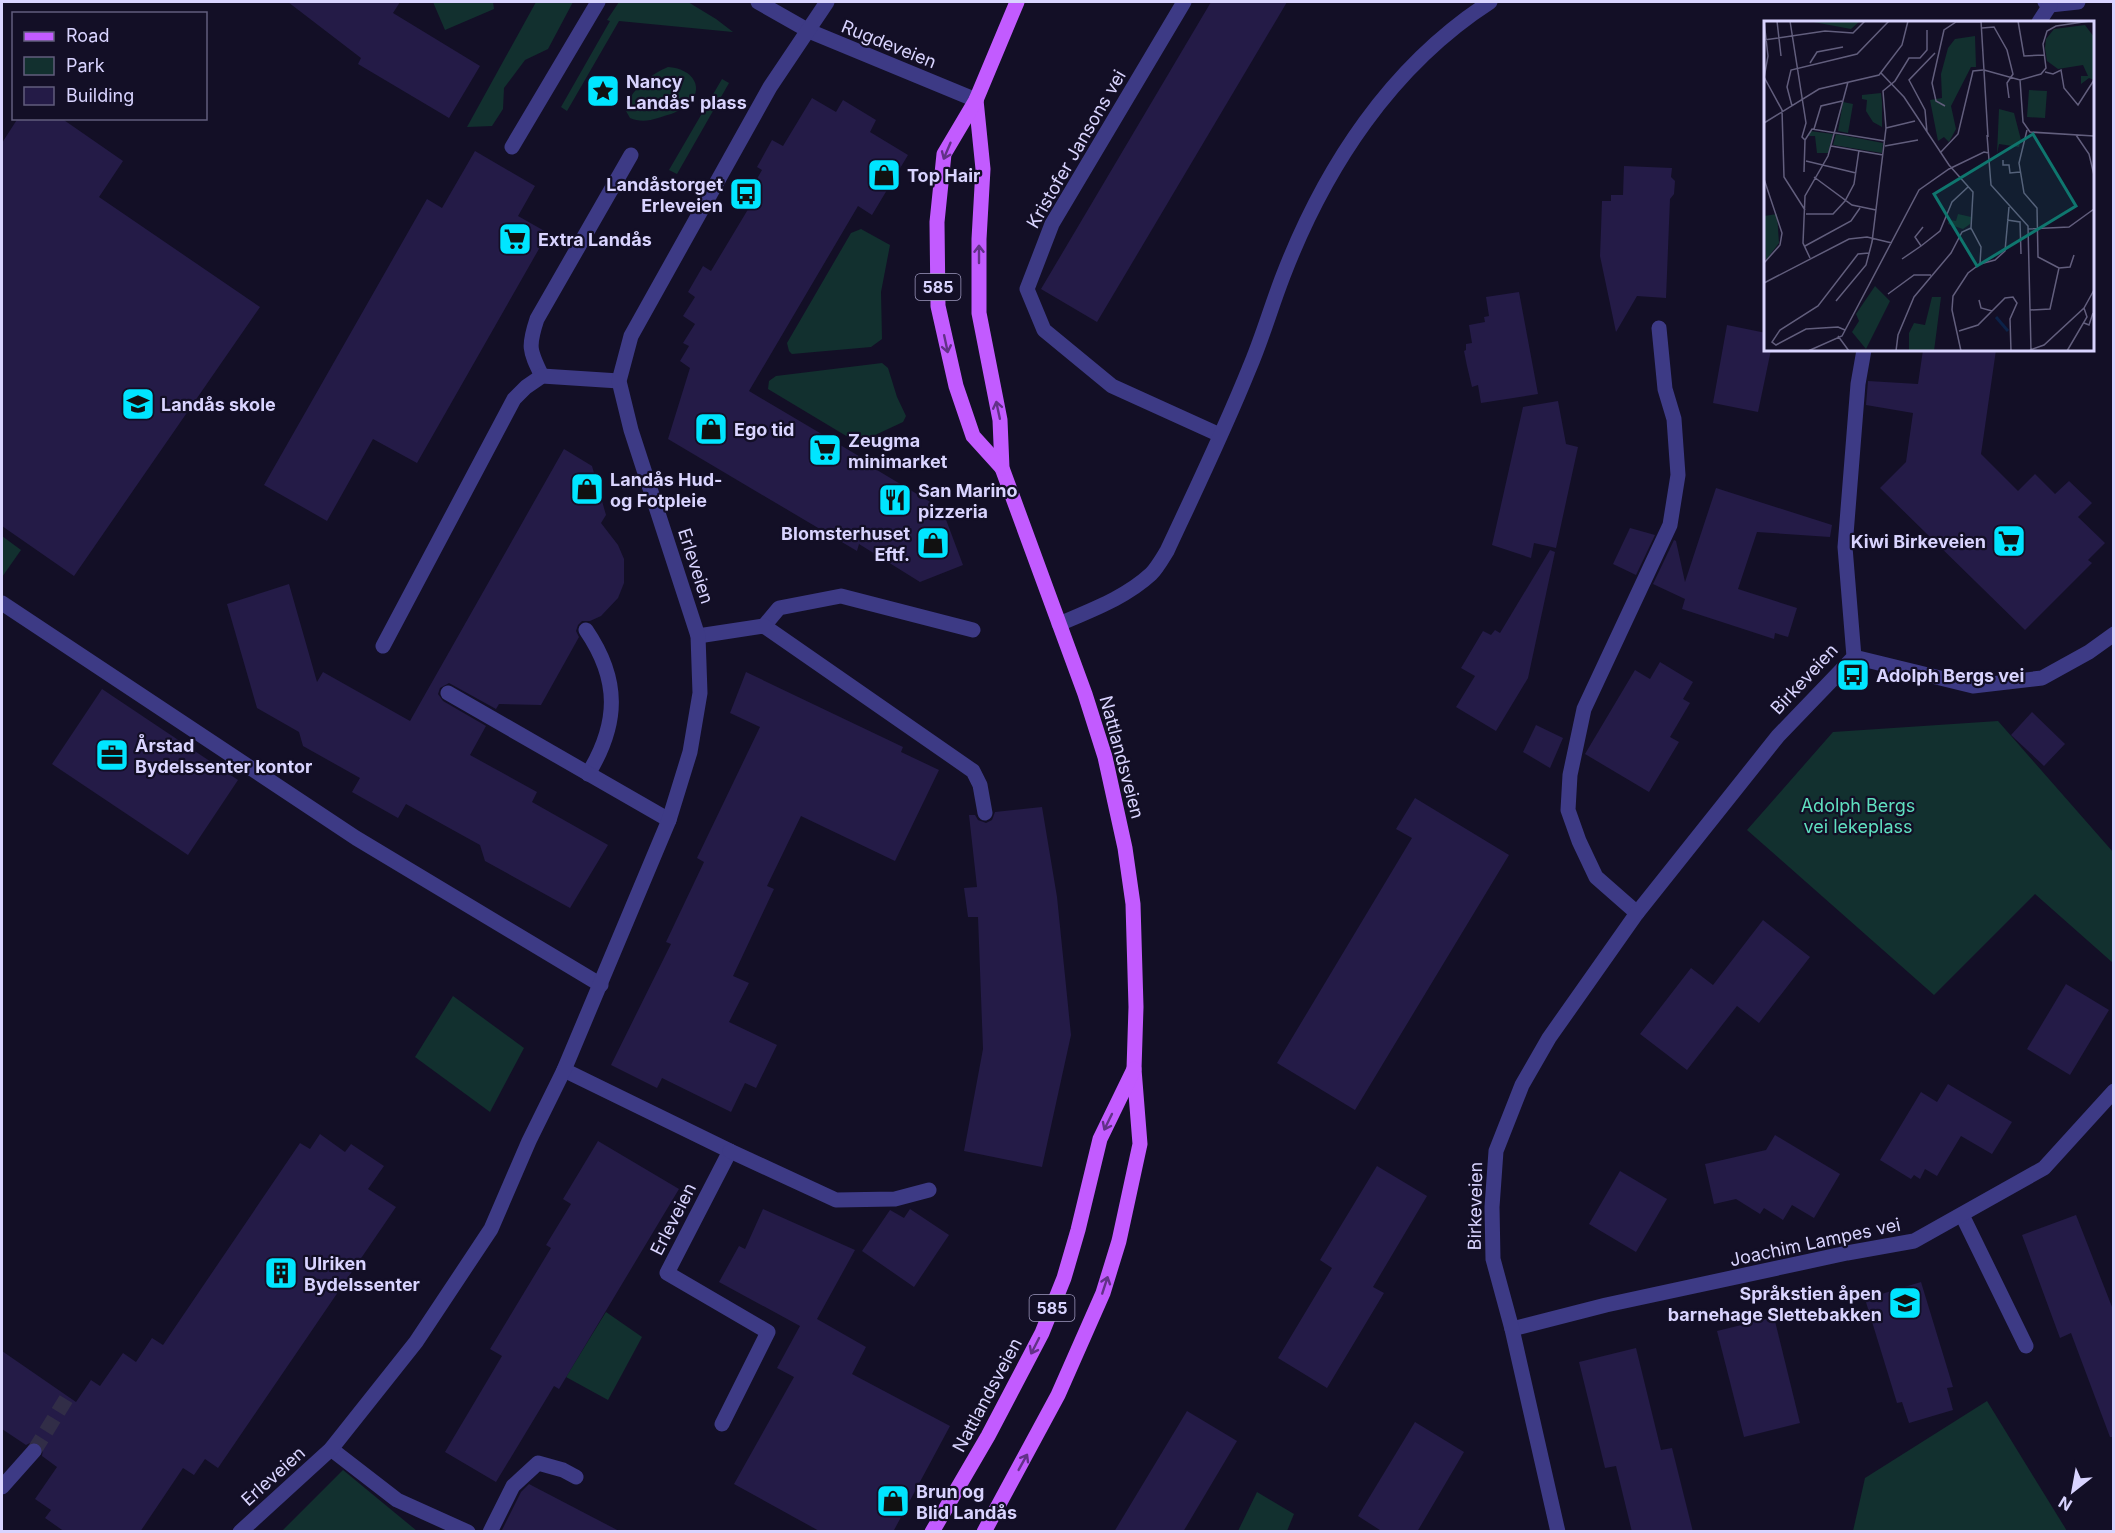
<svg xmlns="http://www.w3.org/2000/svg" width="2115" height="1533" font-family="Inter,sans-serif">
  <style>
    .green { fill: #12302f }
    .building { fill: #241b47 }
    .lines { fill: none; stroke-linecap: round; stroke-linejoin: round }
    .minor-tunnel { stroke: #312d47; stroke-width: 15; stroke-dasharray: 15 8; stroke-linecap: butt }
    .minor { stroke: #3d3a85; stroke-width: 15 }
    .major { stroke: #c25bff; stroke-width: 15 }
    .oneway { stroke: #623188 }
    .labels { text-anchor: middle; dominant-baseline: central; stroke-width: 4.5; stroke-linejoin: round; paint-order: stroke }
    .shield { fill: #130f26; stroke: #9e99be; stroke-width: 1.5 }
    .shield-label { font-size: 16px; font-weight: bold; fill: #d9d4ff }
    .street-label { font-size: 18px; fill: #d9d4ff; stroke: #130f26 }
    .poi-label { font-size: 18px; font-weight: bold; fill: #d9d4ff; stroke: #130f26; text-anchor: start }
    .park-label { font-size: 18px; fill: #5fe0c0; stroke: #130f26 }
    .inset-river { fill: none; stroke: #0c2248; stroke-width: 3 }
    .inset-road { fill: none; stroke: #625e7d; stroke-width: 1.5 }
    .view { fill: #0f766e; fill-opacity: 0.15; stroke: #0f766e; stroke-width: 3 }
    .inset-edge { fill: none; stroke: #d9d4ff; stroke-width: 3 }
  </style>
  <rect width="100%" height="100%" fill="#130f26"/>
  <!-- green -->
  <g class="green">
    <path d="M433,2h60l1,7 -49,21z"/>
    <path d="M536,2h37l-25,47 -23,11 -21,28 -1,21 -11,17 -25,1z"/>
    <path d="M619,2h69l28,17 17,13 -114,-11 -52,90 -6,-4 49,-86 -3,-1z"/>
    <path d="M668,67c24,1 40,22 17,40 -8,6 -18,8 -27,11 -9,3 -19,4 -28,0l-4,-7c2,-20 25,-37 42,-44z"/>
    <path d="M722,79l7,4 -52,91 -8,-4z"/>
    <path d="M861,229l29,16 -9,47 1,47 -11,8 -79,7 -3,-3 -2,-8 64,-110z"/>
    <path d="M882,363l6,5 9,29 9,19 -3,6 -45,21 -90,-54 1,-8 7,-5z"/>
    <path d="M2,536l19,14 -19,27z"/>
    <path d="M1998,721l115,131v111l-78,-69 -101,101 -187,-165 86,-98z"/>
    <path d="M453,996l71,52 -34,64 -75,-55z"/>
    <path d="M606,1312l36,25 -34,63 -42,-23z"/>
    <path d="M1987,1401l80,130h-214l12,-53z"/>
    <path d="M343,1470l74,61h-135z"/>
    <path d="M1257,1492l37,22 -7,17h-49z"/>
  </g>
  <!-- building -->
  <g class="building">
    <path d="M288,2h112l-7,11 87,53 -31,52 -91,-54 3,-6z"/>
    <path d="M1211,2h76l-190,320 -56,-33z"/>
    <path d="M812,98l24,14 7,-12 33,20 -6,12 38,23 -36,60 -14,-9 -109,185 125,74 -2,2 70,42 21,56 -43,17 -61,-38 -2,7 -189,-112 22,-71 -10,-7 9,-15 -6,-3 12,-19 -12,-8 12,-19 -7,-5 15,-26 8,5 42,-70 -7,-3 16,-28 -5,-3 15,-27 11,6z"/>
    <path d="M18,118h43l62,43 -24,36 161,110 -186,269 -72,-50v-383z"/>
    <path d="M475,151l60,35 -17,30 30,17 -131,230 -44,-24 -46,82 -63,-36 163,-286 15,9z"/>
    <path d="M1624,166l48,2 -1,9 4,4 -1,13 -4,5 -4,99 -29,-2 -21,36 -16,-76 1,-26 1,-29h9v-6h12z"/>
    <path d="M1519,292l19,102 -57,9 -3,-18 -6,2 -5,-21 -3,-15 2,-1v-6l6,-1 -3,-18 16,-3 -1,-5 5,-1 -3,-19z"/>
    <path d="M1727,325l39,8v17h5l-13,62 -45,-9z"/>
    <path d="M1923,350h73l-15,104 37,37 17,-17 20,20 14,-13 23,22 -14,14 27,26 -17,17 4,3 -67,67 -145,-142 26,-26 7,-49 -47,-8 2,-24 50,3z"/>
    <path d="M1558,401l8,43 12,3 -22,101 -22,-5 -3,15 -39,-13 31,-138z"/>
    <path d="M564,449l28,17 14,49 -5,8 17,22 6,14v24l-6,15 -17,18 -11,5h-8l-4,4 -2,6 3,6 -38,68 -42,-1 -3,5 -47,-26 -9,5 -2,6 5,7 43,25 -16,29 67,37 -5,10 76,43 -38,63 -85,-47 -5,-16 -74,-41 -8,14 -46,-26 8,-14 -57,-32 -4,-14 -42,-24 -30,-104 62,-20 28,98 6,-10 87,49z"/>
    <path d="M1716,488l116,37 -2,12 -73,-5 -19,57 59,19 -9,29 -13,-4 -1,6 -92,-30 3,-10 -32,-15 21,-44 2,1 9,41z"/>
    <path d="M1630,528l25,7 -19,40 -23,-11z"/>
    <path d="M1550,550l5,2 -27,126 -32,53 -40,-24 19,-31 -14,-8 22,-37 8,4 4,-5 5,3z"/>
    <path d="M1660,662l33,20 -10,17 7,4 -20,34 9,5 -30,50 -64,-38 50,-84 15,9z"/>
    <path d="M746,672l157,75 -2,5 38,18 -44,91 -94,-45 -34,70 7,3 -41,87 16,7 -20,39 48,23 -21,43 -11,-5 -14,29 -69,-34 -5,10 -46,-23 60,-121 -5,-2 38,-80 -7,-4 63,-131 -30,-14z"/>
    <path d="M102,689l136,91 -50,75 -136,-91z"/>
    <path d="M2032,712l33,32 -21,22 -33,-31z"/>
    <path d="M1536,725l27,13 -13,30 -27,-16z"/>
    <path d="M1415,798l94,57 -154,255 -78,-47 135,-225 -16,-9z"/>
    <path d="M1042,807l15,90 14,138 -29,132 -78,-16 19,-102 -5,-132h-10l-4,-29 13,-1 -8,-72h6l3,5 8,3 6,-3 3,-8z"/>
    <path d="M1763,920l47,37 -51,66 -22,-17 -50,64 -47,-36 51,-66 22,17z"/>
    <path d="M2066,984l43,26 -39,65 -43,-26z"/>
    <path d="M1948,1084l64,38 -20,32 -31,-18 -24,40 -12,-7 -5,10 -6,-4 -3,4 -31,-19 41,-68 16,10z"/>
    <path d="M320,1134l25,18 6,-8 33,22 -16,23 28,18 -178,261 -13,-9 -11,16 -11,-7 -43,64h-75l-20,-14 6,-8 -16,-11 22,-32 -15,-11 1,-7 -3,-6 -8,-1 -6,3 -24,-16v-78l74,51 15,-22 9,6 23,-33 13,9 16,-24 11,7 137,-202 10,6z"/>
    <path d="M1775,1135l65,39 -26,44 -22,-13 -9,15 -19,-12 -4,6 -24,-15 -22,5 -9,-40 61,-14z"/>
    <path d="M598,1141l81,48 -120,200 -5,-3 -58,96 -51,-30 57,-96 -12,-7 61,-101 -5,-3 25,-41 -8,-5z"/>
    <path d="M1377,1166l50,30 -54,91 11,6 -57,95 -49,-30 54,-90 -12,-8z"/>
    <path d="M1620,1171l47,28 -31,53 -47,-28z"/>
    <path d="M763,1209l92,41 -38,69 49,28 -14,27 98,52 -57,106h-72l-87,-48 60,-107 -17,-9 23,-42 -81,-44 20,-36 6,3z"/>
    <path d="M910,1209l39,26 -35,52 -52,-36 28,-41 14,8z"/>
    <path d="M2076,1215l38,97v125h-4l-39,-104 -11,5 -38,-103z"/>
    <path d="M1921,1282l32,105 -6,1 6,22 -44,13 -7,-21 -5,1 -32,-104z"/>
    <path d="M1774,1317l26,106 -56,14 -27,-106z"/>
    <path d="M1636,1348l25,102 11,-2 21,84h-61l-16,-66 -11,2 -26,-106z"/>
    <path d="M1187,1411l50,30 -54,91h-69z"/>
    <path d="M1415,1422l49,30 -47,80h-34l-25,-16z"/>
    <path d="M529,1484l92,48h-120l20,-40z"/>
  </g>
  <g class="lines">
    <!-- minor-tunnel -->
    <path class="minor-tunnel" d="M34,1451l34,-55"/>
    <!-- minor -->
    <g class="minor">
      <path d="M758,2l51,29 167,69"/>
      <path d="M1184,2l-132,222 -25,65 17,41 68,56 108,49"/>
      <path d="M2045,2l5,3 28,-3"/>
      <path d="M2039,22l11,-17"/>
      <path d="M512,147l86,-145"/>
      <path d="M542,376c-13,-26 -14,-30 -5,-57l94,-164"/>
      <path d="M2,603l354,235 245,147"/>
      <path d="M1059,624c32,-14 66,-26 92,-50 6,-6 11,-15 16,-23 28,-60 57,-120 82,-182 13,-30 22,-62 34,-93 42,-109 108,-210 207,-274"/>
      <path d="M764,626l15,-18 62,-12 132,34"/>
      <path d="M586,630c34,50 33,93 2,144"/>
      <path d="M698,636l66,-10 209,145 7,14 5,28"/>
      <path d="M383,646l131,-247 12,-12 16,-11 77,5"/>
      <path d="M1854,657l119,29 69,-8 47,-26 25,-18"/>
      <path d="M448,693l221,127"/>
      <path d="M1637,913l-41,-36 -17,-36 -11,-31 2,-35 14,-66 86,-184 8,-50 -4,-56 -9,-30 -6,-61"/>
      <path d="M564,1070l166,81 -63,122 101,59 -46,92"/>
      <path d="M730,1151l106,49 59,-1 34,-9"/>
      <path d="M1962,1215l64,131"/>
      <path d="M1512,1329l94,-24 241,-52 67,-12 130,-73 70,-77"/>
      <path d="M331,1449l66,51 71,32"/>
      <path d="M2,1487l32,-36"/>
      <path d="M240,1532l91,-83 85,-107 75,-113 38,-88 35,-71 105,-250 21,-68 10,-59 -2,-57 -67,-206 -12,-49 12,-45 139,-249 57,-85"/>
      <path d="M490,1532l23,-46 25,-23 25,7 13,7"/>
      <path d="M1558,1532l-46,-203 -19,-70 -1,-52 4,-56 26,-66 27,-47 88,-125 141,-177 76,-79 -9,-110 13,-163 6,-34"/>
    </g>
    <!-- major -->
    <g class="major">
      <path d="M976,100l7,69 -4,70v74l21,107 2,48 83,226 20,63 20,91 8,56 3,103 -2,62 6,75 -21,97 -16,52 -45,102 -74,137"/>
      <path d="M1002,468l-29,-32 -17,-50 -18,-80 -1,-84 7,-68 32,-54 41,-98"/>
      <path d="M932,1532l56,-96 54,-103 22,-55 14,-48 22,-91 34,-70"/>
    </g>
  </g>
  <!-- one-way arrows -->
  <defs><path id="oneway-shaft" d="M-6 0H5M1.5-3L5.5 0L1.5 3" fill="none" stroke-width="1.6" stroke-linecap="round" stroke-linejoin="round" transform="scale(1.5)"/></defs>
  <g class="oneway">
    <use href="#oneway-shaft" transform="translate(947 151) rotate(113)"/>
    <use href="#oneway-shaft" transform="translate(979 254) rotate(-90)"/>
    <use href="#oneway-shaft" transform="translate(946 344) rotate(78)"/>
    <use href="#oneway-shaft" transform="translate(998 410) rotate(-102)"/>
    <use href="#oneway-shaft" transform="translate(1108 1122) rotate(116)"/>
    <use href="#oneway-shaft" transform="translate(1105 1285) rotate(-72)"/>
    <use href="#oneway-shaft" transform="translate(1035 1346) rotate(117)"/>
    <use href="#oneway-shaft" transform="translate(1023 1462) rotate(-61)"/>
  </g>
  <!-- icons -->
  <defs>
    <symbol id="sight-square" viewBox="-11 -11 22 22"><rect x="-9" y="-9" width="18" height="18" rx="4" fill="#00e5ff" stroke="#130f26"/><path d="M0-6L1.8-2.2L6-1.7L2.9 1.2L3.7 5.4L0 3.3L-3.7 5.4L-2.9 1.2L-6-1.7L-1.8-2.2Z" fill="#111"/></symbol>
    <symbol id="shop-square" viewBox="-11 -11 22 22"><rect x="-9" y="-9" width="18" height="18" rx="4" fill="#00e5ff" stroke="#130f26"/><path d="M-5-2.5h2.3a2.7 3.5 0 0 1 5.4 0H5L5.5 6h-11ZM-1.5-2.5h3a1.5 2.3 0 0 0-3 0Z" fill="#111"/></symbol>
    <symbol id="bus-square" viewBox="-11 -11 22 22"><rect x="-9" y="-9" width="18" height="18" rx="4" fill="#00e5ff" stroke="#130f26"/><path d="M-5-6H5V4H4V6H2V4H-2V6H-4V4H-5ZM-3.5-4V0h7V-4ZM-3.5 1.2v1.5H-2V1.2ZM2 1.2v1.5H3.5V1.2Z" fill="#111"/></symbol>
    <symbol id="supermarket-square" viewBox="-11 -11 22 22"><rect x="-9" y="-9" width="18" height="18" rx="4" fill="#00e5ff" stroke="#130f26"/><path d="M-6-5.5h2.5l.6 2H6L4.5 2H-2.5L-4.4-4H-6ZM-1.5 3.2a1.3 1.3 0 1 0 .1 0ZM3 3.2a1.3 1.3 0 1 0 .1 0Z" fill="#111"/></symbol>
    <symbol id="school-square" viewBox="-11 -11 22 22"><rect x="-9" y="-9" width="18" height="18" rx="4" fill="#00e5ff" stroke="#130f26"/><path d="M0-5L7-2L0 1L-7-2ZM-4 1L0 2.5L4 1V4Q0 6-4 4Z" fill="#111"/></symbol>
    <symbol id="restaurant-square" viewBox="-11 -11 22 22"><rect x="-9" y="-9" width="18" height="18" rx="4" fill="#00e5ff" stroke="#130f26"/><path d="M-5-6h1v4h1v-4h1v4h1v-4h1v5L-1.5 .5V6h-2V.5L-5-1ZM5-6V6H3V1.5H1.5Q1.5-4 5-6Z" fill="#111"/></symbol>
    <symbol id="office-square" viewBox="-11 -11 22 22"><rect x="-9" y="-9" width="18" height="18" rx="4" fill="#00e5ff" stroke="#130f26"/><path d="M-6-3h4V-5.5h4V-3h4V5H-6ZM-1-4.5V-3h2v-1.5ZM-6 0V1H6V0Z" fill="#111"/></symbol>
    <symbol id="building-square" viewBox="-11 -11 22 22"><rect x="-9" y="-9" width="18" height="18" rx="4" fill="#00e5ff" stroke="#130f26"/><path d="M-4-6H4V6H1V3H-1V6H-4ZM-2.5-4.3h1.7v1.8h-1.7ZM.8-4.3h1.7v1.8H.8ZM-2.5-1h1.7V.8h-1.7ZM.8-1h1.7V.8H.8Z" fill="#111"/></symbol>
  </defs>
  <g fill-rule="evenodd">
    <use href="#sight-square" x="584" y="72" width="38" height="38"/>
    <use href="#shop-square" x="865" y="156" width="38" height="38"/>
    <use href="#bus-square" x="727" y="175" width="38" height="38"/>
    <use href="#supermarket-square" x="496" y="220" width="38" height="38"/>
    <use href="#school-square" x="119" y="385" width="38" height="38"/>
    <use href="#shop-square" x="692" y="410" width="38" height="38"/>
    <use href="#supermarket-square" x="806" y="431" width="38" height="38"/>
    <use href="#shop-square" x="568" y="470" width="38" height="38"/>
    <use href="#restaurant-square" x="876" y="481" width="38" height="38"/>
    <use href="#supermarket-square" x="1990" y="522" width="38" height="38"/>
    <use href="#shop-square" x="914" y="524" width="38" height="38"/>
    <use href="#bus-square" x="1834" y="656" width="38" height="38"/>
    <use href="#office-square" x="93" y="736" width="38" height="38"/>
    <use href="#building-square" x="262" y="1254" width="38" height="38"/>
    <use href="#school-square" x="1886" y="1284" width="38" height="38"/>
    <use href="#shop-square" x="874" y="1482" width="38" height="38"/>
  </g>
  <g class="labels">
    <!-- shield labels -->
    <g class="shield">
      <rect x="915.5" y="274" width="45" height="26" rx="4.5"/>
      <rect x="1029.5" y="1295" width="45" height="26" rx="4.5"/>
    </g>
    <g class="shield-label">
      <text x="938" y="287">585</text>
      <text x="1052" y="1308">585</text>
    </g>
    <!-- street labels -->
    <g class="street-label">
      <text transform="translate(889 44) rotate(22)">Rugdeveien</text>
      <text transform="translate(1076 149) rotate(-60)">Kristofer Jansons vei</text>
      <text transform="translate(696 566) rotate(72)">Erleveien</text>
      <text transform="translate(1804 679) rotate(-47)">Birkeveien</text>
      <text transform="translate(1122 757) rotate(75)">Nattlandsveien</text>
      <text transform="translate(1475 1206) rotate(-89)">Birkeveien</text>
      <text transform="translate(673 1219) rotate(-63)">Erleveien</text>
      <text transform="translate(1815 1242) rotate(-12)">Joachim Lampes vei</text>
      <text transform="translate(987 1395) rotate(-62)">Nattlandsveien</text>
      <text transform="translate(273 1476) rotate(-42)">Erleveien</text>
    </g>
    <!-- poi labels -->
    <g class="poi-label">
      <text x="626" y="81">Nancy<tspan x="626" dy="21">Landås' plass</tspan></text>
      <text x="907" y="175">Top Hair</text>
      <text x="723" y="184" text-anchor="end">Landåstorget<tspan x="723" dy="21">Erleveien</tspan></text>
      <text x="538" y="239">Extra Landås</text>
      <text x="161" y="404">Landås skole</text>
      <text x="734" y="429">Ego tid</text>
      <text x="848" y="440">Zeugma<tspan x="848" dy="21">minimarket</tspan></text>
      <text x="610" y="479">Landås Hud-<tspan x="610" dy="21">og Fotpleie</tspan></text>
      <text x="918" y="490">San Marino<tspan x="918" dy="21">pizzeria</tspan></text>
      <text x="910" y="533" text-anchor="end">Blomsterhuset<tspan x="910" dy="21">Eftf.</tspan></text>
      <text x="1986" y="541" text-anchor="end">Kiwi Birkeveien</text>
      <text x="1876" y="675">Adolph Bergs vei</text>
      <text x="135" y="745">Årstad<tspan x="135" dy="21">Bydelssenter kontor</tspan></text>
      <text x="304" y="1263">Ulriken<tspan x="304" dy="21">Bydelssenter</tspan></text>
      <text x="1882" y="1293" text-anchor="end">Språkstien åpen<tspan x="1882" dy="21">barnehage Slettebakken</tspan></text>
      <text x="916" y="1491">Brun og<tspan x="916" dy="21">Blid Landås</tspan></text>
    </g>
    <!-- park labels -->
    <g class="park-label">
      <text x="1858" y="805">Adolph Bergs<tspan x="1858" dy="21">vei lekeplass</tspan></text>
    </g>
  </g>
  <!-- overview -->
  <g transform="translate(1764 21)">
    <rect width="330" height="330" fill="#130f26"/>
    <path d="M44,0h52l-9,8zM321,4l9,12v43l-5,-2 -8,6v-8h7l-5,-11 -25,4 -11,-8 -2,-13 1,-9 8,-10zM211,15l1,31h-5l-20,39 5,23 -7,13 -5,-5 -6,4 -8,-41 12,-2 -1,-24 7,-26 7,-9zM265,69l18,1 -2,27 -18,-1zM117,72l1,9v25l-9,-5 -7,-11 1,-11 -5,-1v-4zM79,81l10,2 -5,29 -10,-2zM235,88l15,4 7,27 -2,7 -20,-3 -2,10zM46,110l23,3 -5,19h-11l-2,-17h-7zM72,113l47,9 -1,10 -49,-8zM13,193l2,29 -13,17 -2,-44zM194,193l13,3 -1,7 -7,5 -15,-5 1,-4 7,1zM111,265l15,15 -24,48 -14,-17 7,-11 -3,-7zM168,276h9l-7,54h-25v-18l5,-10 11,2z" fill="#12302f"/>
    <path class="inset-river" d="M232,296l12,14"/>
    <path class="inset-road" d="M13,0l4,35M26,0l16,102 -4,14 3,3 -1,32M217,0l7,116M254,0l6,35 20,-1M218,7l12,-1 13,23 6,24 -6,9 2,15M0,19l61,-9 28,2 12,-12M46,42l7,-11 26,-5M220,49l36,10 21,-6 5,-6 -3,-24 4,-13 9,-5 34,-5M281,51l8,2 8,-4 3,18 14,17 16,-25M117,52l23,24 45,68 24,27 -2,36 10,19 -1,17M0,56l18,33 2,67 21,33M0,57l4,-22 -4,-35M256,59l3,42 7,10 64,4M28,85l-5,-19 4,-17 66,-16 32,-33M181,85l-9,-5 -4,-18 12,-53 12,-8h26M0,102l55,-34 60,-14 23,-30 6,-24M122,107l29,-7M50,108l7,-23 21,-5M263,109l-8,33 5,30 13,15 1,49 21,11 -9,41 -20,1M163,111l-2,-22 -16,-30 26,-27M223,114l4,50 37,41 3,125M312,114l13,19 5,21M41,119l7,-11 73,12M67,125l52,9M121,125l33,-6M176,132l18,-19 15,-63 10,-1M239,139v5h6l1,8 10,-1M42,140l50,12M50,156l38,28 24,5M0,158l18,54 -2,12 -16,18M42,193h27l12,-13 9,-17 5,-34M243,199l13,2 1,32M159,206l-8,10 6,9 19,-15 12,-29 16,-15M264,208l41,-2 25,-18M41,225l46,-25 9,-13M46,237l-7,-15 2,-47 23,-40 20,-74M138,238l19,-13M295,247l11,-1 4,-12M0,262l85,-44 18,-2 25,6M124,273l26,-19h17M215,279l2,8 11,3M72,280l30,-36 6,-23 14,-114 -3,-37 12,-10 14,-23h11l7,-8v-20M320,302l5,2 4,-12M81,309l-7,-3 -32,2 -30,16 -4,-3 8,-12 38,-24 40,-52 11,-1M195,310l19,-6 27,-27 8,-1 4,6 -7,16 1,32M74,315l11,15M266,329l14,-5 40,-37 10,-18M44,330l34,-15 77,-146 30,-21 35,-17 5,1M132,330l2,-16 16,-38 37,-44 11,-21 9,-4M197,330l-9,-41 1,-14 15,-23 12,-9 15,-4 10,-9 4,-44M303,330l20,-34 -3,-9"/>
    <path class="view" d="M269,113l43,72 -99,60 -43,-72z"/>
    <rect width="330" height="330" class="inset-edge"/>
  </g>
  <!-- border -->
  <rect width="2115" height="1533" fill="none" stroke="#d9d4ff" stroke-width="6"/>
  <!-- legend -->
  <rect x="12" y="12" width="195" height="108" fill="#130f26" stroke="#625e7d" stroke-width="1.5"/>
  <rect x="24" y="32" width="30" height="9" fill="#c25bff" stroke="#625e7d" stroke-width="1.5"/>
  <text x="66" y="42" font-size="18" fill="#d9d4ff">Road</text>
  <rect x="24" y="57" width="30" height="18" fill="#12302f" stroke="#625e7d" stroke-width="1.5"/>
  <text x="66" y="72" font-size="18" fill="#d9d4ff">Park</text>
  <rect x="24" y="87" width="30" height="18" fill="#241b47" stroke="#625e7d" stroke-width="1.5"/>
  <text x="66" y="102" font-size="18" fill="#d9d4ff">Building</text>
  <!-- north arrow -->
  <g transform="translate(2073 1491) rotate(211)" stroke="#130f26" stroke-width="4.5" paint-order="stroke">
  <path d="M0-4.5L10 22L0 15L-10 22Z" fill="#d9d4ff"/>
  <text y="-9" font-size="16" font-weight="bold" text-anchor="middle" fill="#d9d4ff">N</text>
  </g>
</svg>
